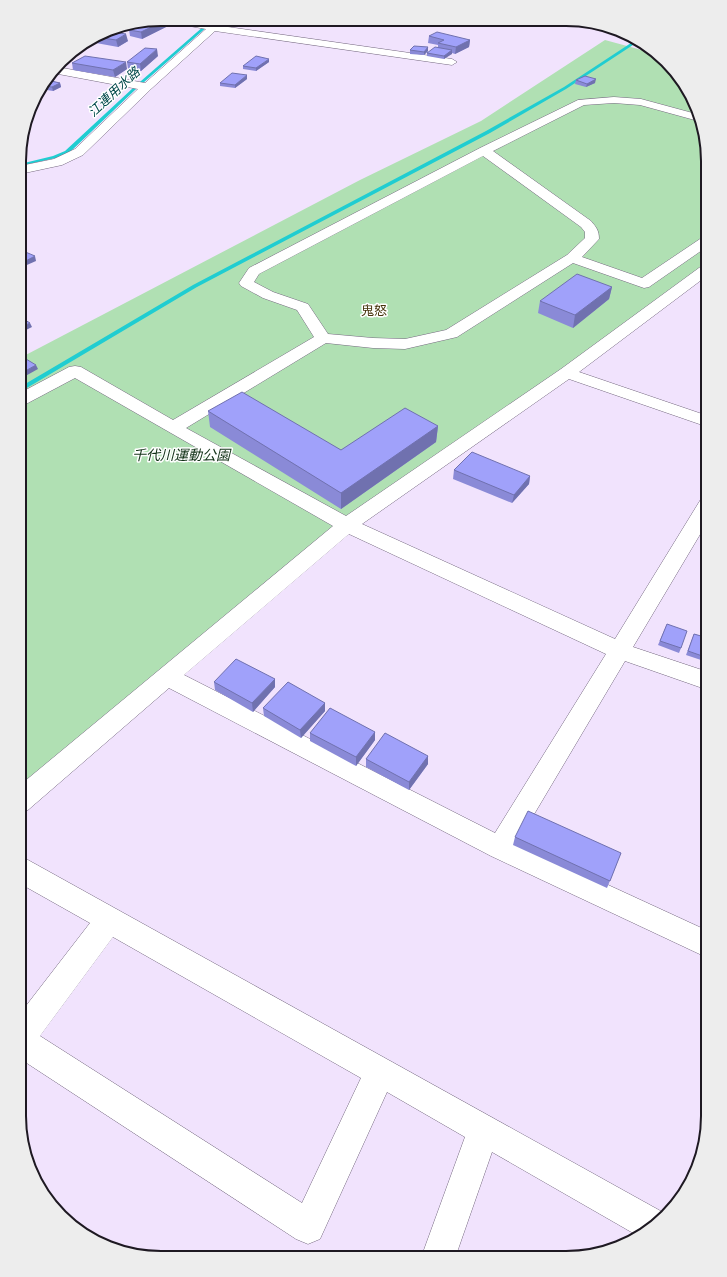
<svg xmlns="http://www.w3.org/2000/svg" width="727" height="1277" font-family="'Libre Baskerville','Noto Sans JP',serif">
  <style>
    .green { fill: #b0e0b3 }
    .lines { fill: none; stroke-linecap: round; stroke-linejoin: round }
    .stream { fill: #20cdd1; fill-rule: evenodd }
    .minor-casing { stroke: #756980; stroke-width: 1 }
    .minor { fill: #fff; fill-rule: evenodd }
    .wall { fill: #8a8ad7 }
    .shaded-wall { fill: #7071af }
    .building { fill: #a0a1fa; stroke: #7071af }
    .labels { text-anchor: middle; dominant-baseline: central; stroke-width: 3; stroke-linejoin: round; paint-order: stroke }
    .far-water-label { font-size: 13px; font-style: italic; fill: #00484a; stroke: #fff }
    .far-quarter-label { font-size: 13px; fill: #46330c; stroke: #fff }
    .park-label { font-size: 14px; font-style: italic; fill: #113116; stroke: #fff }
    .rim { fill: none; stroke: #1e1922; stroke-width: 2 }
  </style>
  <rect width="100%" height="100%" fill="#f1e3fd"/>
  <!-- green -->
  <path class="green" d="M605,40l55,15 40,60 8,46v107l-361,257 -328,277 1,-402 1,-1 -1,-1v-40l340,-178 121,-59z"/>
  <g class="lines">
    <!-- stream -->
    <g class="stream">
      <path d="M212,19h4l-81,71 -66,63 -13,5 -36,8v-2l33,-8 12,-5 68,-63z"/>
      <path d="M634,41l2,2 -70,46 -76,44 -293,154 -177,105v-5l173,-102 293,-154 78,-44z"/>
    </g>
    <defs>
      <g id="minor">
        <path d="M162,19h21l28,5 6,-5h9l-5,7 231,33 5,3 -5,3 -237,-34 -64,58 -68,66 -21,10 -42,9v-8l34,-7 21,-10 63,-60 -85,-16 4,-6 88,16 61,-54 -39,-7z"/>
        <path d="M614,97l27,2 59,16 2,7 -62,-17 -26,-2 -30,2 -91,46 98,70c5,6 8,9 8,18l-17,18 60,21 61,-41 5,-1v10l-59,41 -5,1 -71,-25 -116,74 -52,12 -32,-1 -47,-5 -140,85 160,88 215,-147 142,-104 5,-1v11l-129,97 129,44v11l-139,-48 -207,145 253,115 86,-140 7,-1v23l-75,126 75,25v18l-83,-29 -108,182 191,88v27l-217,-102 -322,-168 -141,122 -9,3v-27l314,-260 -258,-148 -49,26 -6,1v-12l49,-26 6,-1 6,1 92,53 141,-83 -17,-27 -34,-12 -22,-12 -2,-3 10,-15 231,-120 98,-48zM483,156l98,71 4,5v6l-18,17 -121,75 -41,9 -32,-1 -45,-4 -20,-30 -35,-12 -19,-10 5,-8zM349,534l257,120 -111,179 -311,-158z"/>
        <path d="M19,857l9,3 638,354 -21,20 -5,3 -148,-85 -37,106h-34l44,-121 -78,-45 -67,147 -12,5 -12,-5 -277,-181v-43l71,-92 -71,-40zM113,937l248,141 -59,125 -262,-167z"/>
      </g>
    </defs>
    <!-- minor casing -->
    <use href="#minor" class="minor-casing"/>
    <!-- minor -->
    <use href="#minor" class="minor"/>
  </g>
  <!-- wall -->
  <g class="wall">
    <path d="M175,19h26v1l-6,3z"/>
    <path d="M141,23l-8,4 -6,-1z"/>
    <path d="M172,24l-30,15 -12,-3 -1,-6z"/>
    <path d="M126,26v2l-11,5 13,8 -10,6 -22,-4 -1,-2 -4,2h-5l21,-13z"/>
    <path d="M429,36l41,4 -1,7 -14,7 -3,-1 -8,6 -17,-3v-3l11,-5v-3l-10,-2z"/>
    <path d="M428,47v4l-4,4 -14,-1v-4z"/>
    <path d="M158,56l-17,15 -13,-2 -1,-7z"/>
    <path d="M269,62l-13,9 -13,-2v-3z"/>
    <path d="M72,63l55,6 -12,8 -42,-7z"/>
    <path d="M247,79l-12,9 -15,-2v-3z"/>
    <path d="M47,80l13,3 1,4 -8,4 -12,-2z"/>
    <path d="M576,80l19,3 -9,4 -11,-3z"/>
    <path d="M612,287l-3,12 -36,29 -35,-15 2,-12z"/>
    <path d="M208,411l133,39 97,-24 -2,16 -95,67 -131,-82z"/>
    <path d="M454,470l76,6 -1,8 -17,19 -59,-24z"/>
    <path d="M667,624l14,24 -2,5 -21,-8z"/>
    <path d="M694,634l14,4v22l-1,2 -21,-7z"/>
    <path d="M214,682l61,5 -22,25 -38,-22z"/>
    <path d="M325,703v8l-24,27 -37,-22 -1,-8z"/>
    <path d="M375,732v8l-19,26 -46,-25v-8z"/>
    <path d="M428,756v8l-19,26 -43,-23v-8z"/>
    <path d="M515,837l106,16 -14,35 -94,-43z"/>
  </g>
  <!-- shaded-wall -->
  <g class="shaded-wall">
    <path d="M168,19h3l1,5 -30,15 -1,-7z"/>
    <path d="M195,19h6v1l-6,3z"/>
    <path d="M141,23l-8,4v-2z"/>
    <path d="M126,26v2l-13,5v-3l5,-3z"/>
    <path d="M126,34l2,7 -10,6 -2,-7z"/>
    <path d="M95,38v3l-4,2v-3z"/>
    <path d="M470,40l-1,7 -14,7 1,-7z"/>
    <path d="M428,47v4l-4,4v-3z"/>
    <path d="M157,49l1,7 -17,15 -1,-7z"/>
    <path d="M452,50v4l-8,5v-3z"/>
    <path d="M269,59v3l-13,9v-3z"/>
    <path d="M126,62l1,7 -12,8 -2,-7z"/>
    <path d="M247,75v4l-12,9v-3z"/>
    <path d="M596,79l-1,4 -9,4 1,-3z"/>
    <path d="M60,83l1,4 -8,4 -1,-4z"/>
    <path d="M35,256l1,5 -16,7v-4z"/>
    <path d="M612,287l-3,12 -36,29 2,-13z"/>
    <path d="M30,323l2,4 -12,6v-5z"/>
    <path d="M36,365l2,4 -18,10v-5z"/>
    <path d="M438,426l-2,16 -95,67v-16z"/>
    <path d="M530,476l-1,8 -17,19 2,-8z"/>
    <path d="M275,679v8l-22,25 -1,-9z"/>
    <path d="M325,703v8l-24,27 -1,-8z"/>
    <path d="M375,732v8l-19,26v-9z"/>
    <path d="M428,756v8l-19,26v-8z"/>
  </g>
  <!-- building -->
  <g class="building">
    <path d="M161,19h7l-27,13 -12,-2 16,-8z"/>
    <path d="M118,27l-5,3 -4,-1z"/>
    <path d="M105,31l21,3 -10,6 -20,-3z"/>
    <path d="M437,32l33,8 -14,7 -18,-4 6,-3 -15,-4z"/>
    <path d="M414,46l14,1 -4,5 -14,-2z"/>
    <path d="M435,47l17,3 -8,6 -17,-3z"/>
    <path d="M145,48l12,1 -17,15 -13,-2z"/>
    <path d="M85,56l41,6 -13,8 -41,-7z"/>
    <path d="M256,56l13,3 -13,9 -13,-2z"/>
    <path d="M232,73l15,2 -12,10 -15,-2z"/>
    <path d="M585,76l11,3 -9,5 -11,-4z"/>
    <path d="M47,80l13,3 -8,4 -9,-1z"/>
    <path d="M23,251l12,5 -15,8v-12z"/>
    <path d="M577,274l35,13 -37,28 -35,-14z"/>
    <path d="M20,317l10,6 -10,5z"/>
    <path d="M21,356l15,9 -16,9v-17z"/>
    <path d="M242,392l99,58 64,-42 33,18 -97,67 -133,-82z"/>
    <path d="M472,452l58,24 -16,19 -60,-25z"/>
    <path d="M667,624l20,7 -6,17 -21,-7z"/>
    <path d="M694,634l14,4v20l-20,-7z"/>
    <path d="M236,659l39,20 -23,24 -38,-21z"/>
    <path d="M288,682l37,21 -25,27 -37,-22z"/>
    <path d="M330,708l45,24 -19,25 -46,-24z"/>
    <path d="M385,733l43,23 -19,26 -43,-23z"/>
    <path d="M528,811l93,42 -11,28 -95,-44z"/>
  </g>
  <g class="labels">
    <!-- far-water labels -->
    <g class="far-water-label">
      <text transform="translate(114 92) rotate(-43)">江連用水路</text>
    </g>
    <!-- far-quarter labels -->
    <g class="far-quarter-label">
      <text x="374" y="310">鬼怒</text>
    </g>
    <!-- park labels -->
    <g class="park-label">
      <text x="181" y="455">千代川運動公園</text>
    </g>
  </g>
  <!-- crop -->
  <path d="M0 0H727V1277H0ZM161 26H566A135 135 0 0 1 701 161V1116A135 135 0 0 1 566 1251H161A135 135 0 0 1 26 1116V161A135 135 0 0 1 161 26Z" fill="#ededed" fill-rule="evenodd"/>
  <path class="rim" d="M161 26H566A135 135 0 0 1 701 161V1116A135 135 0 0 1 566 1251H161A135 135 0 0 1 26 1116V161A135 135 0 0 1 161 26Z"/>
</svg>
